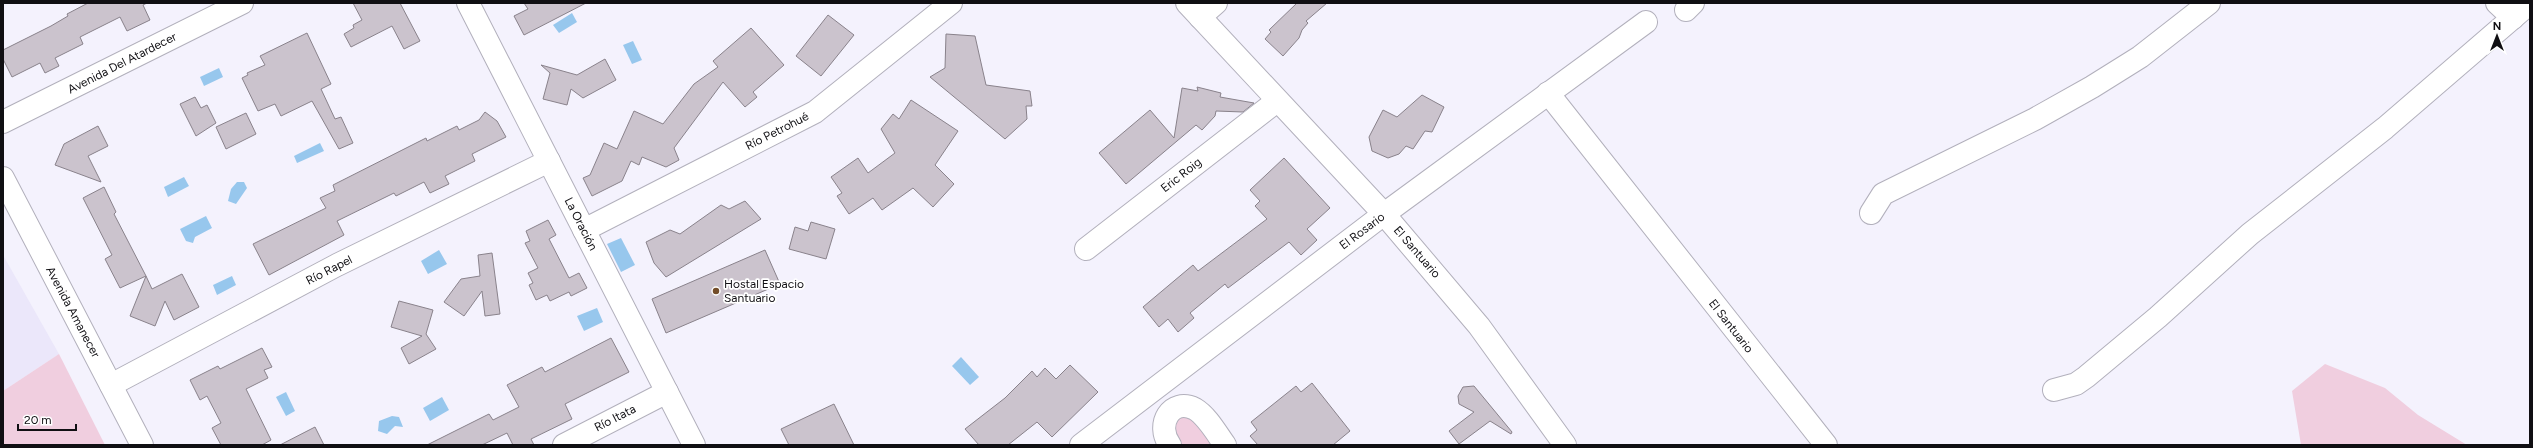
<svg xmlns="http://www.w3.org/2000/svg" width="2533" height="448" font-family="Figtree,sans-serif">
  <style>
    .built { fill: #ebe7fa }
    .green { fill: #f0cedf }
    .water { fill: #97c7ed }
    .building { fill: #cbc3cd; stroke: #89828b }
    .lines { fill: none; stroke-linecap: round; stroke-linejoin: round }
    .street-casing { stroke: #b2b0bc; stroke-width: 24 }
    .secondary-casing { stroke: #b2b0bc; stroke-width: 24 }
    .street { stroke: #fff; stroke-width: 22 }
    .secondary { stroke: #fff; stroke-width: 22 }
    .poi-dot { fill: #734d29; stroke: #fff; stroke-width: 1.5 }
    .labels { text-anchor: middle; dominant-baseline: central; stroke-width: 3.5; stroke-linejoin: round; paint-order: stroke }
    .street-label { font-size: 12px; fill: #100f13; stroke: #fff }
    .poi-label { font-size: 12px; fill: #100f13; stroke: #fff; text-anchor: start }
  </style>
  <rect width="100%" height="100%" fill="#f4f2fd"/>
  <!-- built -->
  <path class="built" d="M3,255l56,99 -56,37z"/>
  <!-- green -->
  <g class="green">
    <path d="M59,354l46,91h-102v-54z"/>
    <path d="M2325,364l60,24 33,27 49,30h-166l-9,-54z"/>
    <path d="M1189,415l29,30h-41l-6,-18 6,-9z"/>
  </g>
  <!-- water -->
  <g class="water">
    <path d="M572,13l5,9 -18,11 -6,-8z"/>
    <path d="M633,41l9,19 -10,4 -9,-19z"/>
    <path d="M219,68l4,9 -19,9 -4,-9z"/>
    <path d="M320,143l4,8 -27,12 -3,-7z"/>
    <path d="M184,177l5,9 -21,11 -4,-10z"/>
    <path d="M237,182h7l3,6 -11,16 -8,-3 3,-12z"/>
    <path d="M206,216l6,12 -17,9 -2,6 -7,-2 -6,-12z"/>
    <path d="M621,238l14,27 -14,7 -14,-28z"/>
    <path d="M439,250l8,14 -19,10 -7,-13z"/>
    <path d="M232,276l4,9 -19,10 -4,-10z"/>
    <path d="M597,308l6,14 -19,9 -7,-15z"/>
    <path d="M961,357l18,20 -9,8 -18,-19z"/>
    <path d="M286,392l9,19 -9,5 -10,-19z"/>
    <path d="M442,397l7,13 -19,11 -7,-13z"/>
    <path d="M392,416l7,1 4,10 -8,-1 -8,8 -9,-3 1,-10z"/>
  </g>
  <!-- building -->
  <g class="building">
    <path d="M88,3h59l-4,2 7,15 -23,11 -7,-14 -40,20 3,7 -28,14 4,8 -14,7 -5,-10 -28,14 -9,-18v-9l48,-24 17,-10 -1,-2z"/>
    <path d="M353,3h47l20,38 -16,8 -12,-23 -41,21 -7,-13 10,-6 -1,-3 9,-5z"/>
    <path d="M524,3h62l-62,32 -10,-19 14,-7z"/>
    <path d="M1297,3h30l-21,18 2,2 -6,7 -3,8 -16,18 -18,-17 6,-7 -2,-2z"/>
    <path d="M828,15l26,20 -33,41 -25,-20z"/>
    <path d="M751,28l33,37 -31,27 4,5 -12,10 -22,-25 -49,66 5,12 -13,7 -24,-10 -3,8 -8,-4 -9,20 -30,15 -9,-18 7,-3 14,-32 13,6 17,-38 29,13 31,-40 24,-17 -5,-6z"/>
    <path d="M307,33l24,51 -10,5 14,30 6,-2 12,26 -14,6 -27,-48 -31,15 -6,-12 -17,7 -16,-33 6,-3 -1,-2 18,-8 -5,-9z"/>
    <path d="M946,34l29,2 11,49 44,6 2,15h-6l1,13 -22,20 -75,-62 15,-9z"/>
    <path d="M605,59l11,21 -33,18 -12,-9 -4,16 -24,-6 7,-26 -9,-8 36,10z"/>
    <path d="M1197,87l24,6 -1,4 34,6 -11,9 -27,-1 -1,5 -13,14 -6,-5 -70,59 -27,-31 51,-43 24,28 8,-50 16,3z"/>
    <path d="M1422,95l22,12 -12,25 -7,-1 -12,18 -7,-3 -7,8 -11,4 -16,-7 -3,-14 14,-27 14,7z"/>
    <path d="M195,97l6,11 6,-3 9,18 -20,13 -16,-32z"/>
    <path d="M911,100l47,31 -23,34 19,19 -21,23 -20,-19 -31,22 -9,-12 -24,16 -12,-18 5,-3 -11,-16 27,-19 10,15 27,-20 -14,-24 12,-15 6,5z"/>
    <path d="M485,112l12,9 9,16 -34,17 3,7 -30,15 4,8 -19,9 -6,-11 -28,14 -2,-3 -57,28 7,14 -75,40 -16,-31 73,-36 -6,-10 15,-7 -2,-6 93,-47 1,3 30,-15 2,4 20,-10z"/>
    <path d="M246,113l10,21 -30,15 -10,-22z"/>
    <path d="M98,126l10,20 -20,10 13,26 -46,-17 9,-21z"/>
    <path d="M1284,158l46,50 -23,21 10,11 -16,15 -12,-13 -61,46 -3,-4 -35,29 4,5 -16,14 -10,-13 -9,8 -16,-20 50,-42 5,6 69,-52 -12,-13 5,-5 -10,-11z"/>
    <path d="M104,187l12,25 -2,2 32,62 -26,12 -15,-29 7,-4 -29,-57z"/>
    <path d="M745,201l16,18 -95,58 -12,-14 -8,-21 24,-12 10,4 41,-29 8,4z"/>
    <path d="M548,220l8,15 -7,4 20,39 10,-5 8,15 -16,8 -2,-4 -19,9 -3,-6 -11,5 -7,-15 4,-2 -5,-10 10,-5 -13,-25 5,-2 -4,-10z"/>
    <path d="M811,222l24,7 -9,30 -37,-10 6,-22 13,4z"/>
    <path d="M765,250l15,34 -114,49 -14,-34z"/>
    <path d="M492,253l8,61 -15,2 -3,-25 -18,25 -20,-14 17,-23 19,-3 -2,-21z"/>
    <path d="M182,274l17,33 -25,13 -9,-19 -10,25 -25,-10 16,-40 6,13z"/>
    <path d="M399,301l34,9 -7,24 10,15 -27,15 -8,-16 21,-12 -31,-9z"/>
    <path d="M611,338l18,34 -64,32 7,15 -41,20 3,6h-21l-6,-12 -25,12h-55l62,-31 4,6 26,-13 -12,-22 35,-18 3,5z"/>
    <path d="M262,348l10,19 -8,3 4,8 -22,11 25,51 -9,5h-41l-9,-17 9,-5 -14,-27 -7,4 -10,-20 28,-14 2,3z"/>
    <path d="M1070,365l28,27 -46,45 -15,-15 -29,23h-29l-14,-16 40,-31 27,-27 5,6 8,-9 11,11z"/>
    <path d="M1312,383l38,48 -17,14h-75l-8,-9 7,-6 -6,-8 45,-36 5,6z"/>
    <path d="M1474,386l38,46 -1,2 -21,-13 -31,23 -10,-13 25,-19 -15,-8 -1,-8 5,-9z"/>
    <path d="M834,404l20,41h-65l-8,-16z"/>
    <path d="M315,427l9,18h-44z"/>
  </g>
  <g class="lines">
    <defs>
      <g id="street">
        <path d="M468,3l226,442"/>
        <path d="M2497,3l16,15"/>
        <path d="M1686,10l7,-7"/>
        <path d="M1200,17l16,-14"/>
        <path d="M1548,93l278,352"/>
        <path d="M3,122l239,-119"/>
        <path d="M1871,213l12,-19 152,-75 57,-32 48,-30 69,-54"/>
        <path d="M584,230l231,-118 136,-109"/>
        <path d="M1086,249l191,-148"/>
        <path d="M111,385l226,-120 212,-104"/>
        <path d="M2054,390l22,-6 10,-7 72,-60 92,-83 135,-106 145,-125"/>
        <path d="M564,445l103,-53"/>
        <path d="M1170,445c-15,-20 1,-48 25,-36 12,7 22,25 30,36"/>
        <path d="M1565,445l-86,-119 -95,-112 262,-192"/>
      </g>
      <g id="secondary">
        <path d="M3,178l139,267"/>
        <path d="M1081,445l303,-231 -197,-211"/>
      </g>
    </defs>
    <!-- street casing -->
    <use href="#street" class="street-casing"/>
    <!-- secondary casing -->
    <use href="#secondary" class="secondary-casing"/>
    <!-- street -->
    <use href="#street" class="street"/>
    <!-- secondary -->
    <use href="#secondary" class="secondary"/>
  </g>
  <!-- markers -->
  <circle class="poi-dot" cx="716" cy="291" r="4"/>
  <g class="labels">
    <!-- street labels -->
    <g class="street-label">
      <text transform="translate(122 63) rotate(-27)">Avenida Del Atardecer</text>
      <text transform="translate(777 131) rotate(-27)">Río Petrohué</text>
      <text transform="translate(1181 175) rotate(-38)">Eric Roig</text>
      <text transform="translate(581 224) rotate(63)">La Oración</text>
      <text transform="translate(1362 231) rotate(-37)">El Rosario</text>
      <text transform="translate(1417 252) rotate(49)">El Santuario</text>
      <text transform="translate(329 270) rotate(-27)">Río Rapel</text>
      <text transform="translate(73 312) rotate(62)">Avenida Amanecer</text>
      <text transform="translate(1731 326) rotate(52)">El Santuario</text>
      <text transform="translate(615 418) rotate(-27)">Río Itata</text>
    </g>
    <!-- poi labels -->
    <g class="poi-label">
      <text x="724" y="284">Hostal Espacio<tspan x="724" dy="14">Santuario</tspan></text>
    </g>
  </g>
  <!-- border -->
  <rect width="2533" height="448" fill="none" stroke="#100f13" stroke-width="8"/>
  <!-- north arrow -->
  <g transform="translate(2497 36)" stroke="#ffffff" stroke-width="3" paint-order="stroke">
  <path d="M0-3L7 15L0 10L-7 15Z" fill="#100f13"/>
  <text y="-6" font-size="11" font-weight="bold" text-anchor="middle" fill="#100f13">N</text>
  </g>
  <!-- scale -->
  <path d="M18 424v6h58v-6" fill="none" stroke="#100f13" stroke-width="2"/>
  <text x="24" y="424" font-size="12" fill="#100f13" stroke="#ffffff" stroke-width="3" paint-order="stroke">20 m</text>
</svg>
